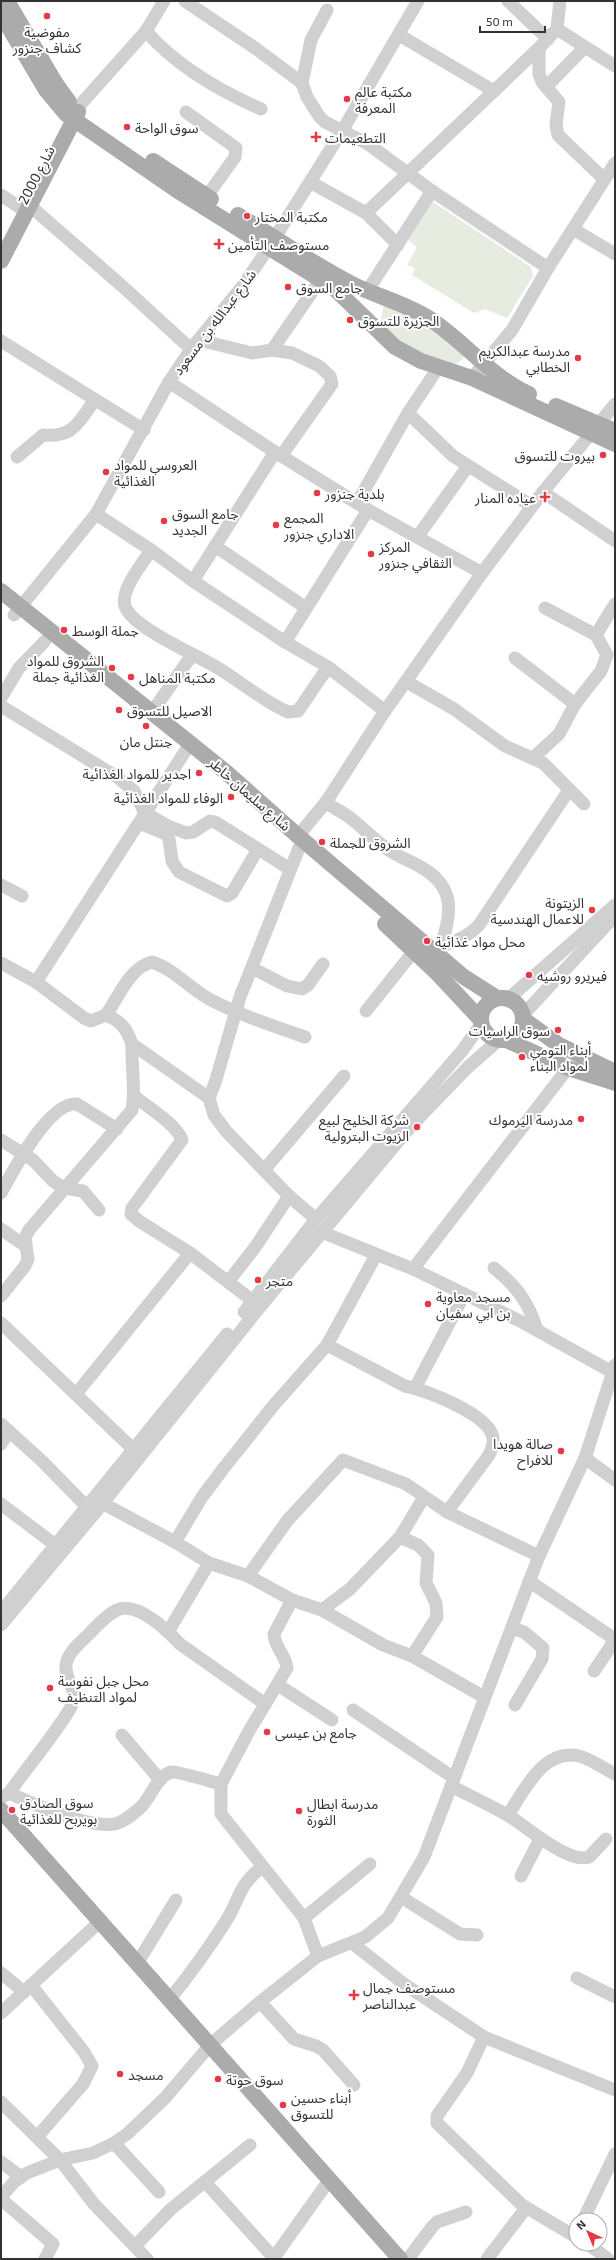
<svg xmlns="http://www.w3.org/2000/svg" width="616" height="2260" font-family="'Exo 2','Noto Sans Arabic',sans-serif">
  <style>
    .green { fill: #e6ecdf }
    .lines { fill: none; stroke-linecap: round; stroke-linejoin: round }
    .minor { stroke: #d0d0d0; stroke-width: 13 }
    .major { stroke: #ababab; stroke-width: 16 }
    .poi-dot { fill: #e63946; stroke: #fff; stroke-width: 1.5 }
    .labels { text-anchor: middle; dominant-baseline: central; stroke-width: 4; stroke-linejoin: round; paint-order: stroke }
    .poi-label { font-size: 14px; fill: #333; stroke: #fff; text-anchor: start }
    .street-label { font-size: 14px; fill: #333; stroke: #fff }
  </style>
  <rect width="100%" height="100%" fill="#fff"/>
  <!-- green -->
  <g class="green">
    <path d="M433,202l98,65 2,9 -26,42 -22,-9 -11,4 -62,-38 3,-7 -8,-3 10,-18 -9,-7z"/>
    <path d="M391,302l75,49 -3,8 -12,7 -21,-5 -44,-29 -5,-15 3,-13z"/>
  </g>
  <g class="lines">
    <!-- minor -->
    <g class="minor">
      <path d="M185,1l70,47 47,35"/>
      <path d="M508,1l40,38"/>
      <path d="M327,10l-16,30 -9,43 5,14 12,19 6,6 43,22 64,47 116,77"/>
      <path d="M557,29l58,37"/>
      <path d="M146,31c30,35 74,60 115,78"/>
      <path d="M399,35l95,56"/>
      <path d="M539,48v26l3,8 17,20 -3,23 2,10 46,44"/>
      <path d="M546,87l39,-40"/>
      <path d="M79,112l1,-7 66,-74 18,-30"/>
      <path d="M186,112l50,36 -1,9 -28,39"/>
      <path d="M310,182l56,31"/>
      <path d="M1,195l18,12"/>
      <path d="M29,205l92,80 70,64"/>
      <path d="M573,229l42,25"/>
      <path d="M398,245l-32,-32 173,-165 18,-19 3,-28"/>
      <path d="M368,290l64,-99"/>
      <path d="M199,340l53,13 20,-3 20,3 27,13 11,10 2,8 -51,72"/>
      <path d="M1,341l143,89"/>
      <path d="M272,350l49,-71"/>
      <path d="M472,378l40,-48 36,-62 67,-105"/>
      <path d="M169,382l106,70 93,58 114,63"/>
      <path d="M408,413l30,-45"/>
      <path d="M17,457l26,-22c31,3 35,-13 52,-35"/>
      <path d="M543,492l72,49"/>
      <path d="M357,503l51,-90 45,43 79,50"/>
      <path d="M96,514l55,36 42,31 92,61 43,25 57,44"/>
      <path d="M418,536l50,-70"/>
      <path d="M215,546l91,62"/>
      <path d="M151,550c-8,13 -31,40 -26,56 7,22 74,50 93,62 23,14 45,33 70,44l10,-1 30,-44"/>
      <path d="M193,581l82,-129"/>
      <path d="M14,615l82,-101 73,-132 22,-33 51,-62 27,-40 73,-116 76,-130"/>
      <path d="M596,635l19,-31"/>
      <path d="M285,642l83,-132"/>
      <path d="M515,658l60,46"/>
      <path d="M407,682l47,27 51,37 38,17 41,41"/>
      <path d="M1,698l18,-30 26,-27"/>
      <path d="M1,706l116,71 17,14 11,22 23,13 18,7 7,-1 17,-11 5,1 75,47"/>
      <path d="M152,712l40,-57"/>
      <path d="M534,757l25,-23 16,-30 26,-33 6,-16 -11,-20 -51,-27"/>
      <path d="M326,802c7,6 16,10 23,15 15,11 27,26 43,35 11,7 24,11 35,19 34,23 20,53 11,85"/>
      <path d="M139,823l27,11 3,5 3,22 7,11 48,24 5,-3 26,-44"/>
      <path d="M298,836l28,-34 59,-91 97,-138 61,-81 72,-88"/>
      <path d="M1,885l21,11"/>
      <path d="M441,946c14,-4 28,-10 38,-21l90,-135"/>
      <path d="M1,963l35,19 48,36 7,3 15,-6c15,6 21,14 26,29l77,54 5,17 12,16 63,65 27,23"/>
      <path d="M252,968l35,18 15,3 6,-4 15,-21"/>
      <path d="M36,982l150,-232"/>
      <path d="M508,999l107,-94"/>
      <path d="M366,1011l48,-60"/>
      <path d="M106,1015c13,-18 23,-47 46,-53 22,7 38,27 59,38 29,15 62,26 94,37"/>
      <path d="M522,1016l90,-97"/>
      <path d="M134,1096c14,11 42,28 48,44l-50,68 -1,6 8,7 51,32 63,48"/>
      <path d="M209,1098l6,-15 25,-86 59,-149"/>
      <path d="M1,1140l32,20 20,21 11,7 19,3 16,19"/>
      <path d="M264,1170l80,-94"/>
      <path d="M1,1193c12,-22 48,-92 76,-89l40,25"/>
      <path d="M1,1229l23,16"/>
      <path d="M324,1233l89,36 109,53 90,50"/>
      <path d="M494,1268c23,19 34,33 43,62"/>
      <path d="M413,1269l155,-201"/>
      <path d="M228,1282l28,-36 33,-50"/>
      <path d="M1,1296l24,-30 3,-7 -3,-21 4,-8 103,-120c4,-22 -1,-44 0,-66"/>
      <path d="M244,1312l72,-93 146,-168 20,-28"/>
      <path d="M1,1323l132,126"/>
      <path d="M327,1345l78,41c21,4 83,28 88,51 1,6 -1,12 -4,18l-42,57"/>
      <path d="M415,1388l49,-93"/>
      <path d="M76,1394l114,-141"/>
      <path d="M1,1424l41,37 44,45"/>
      <path d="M1,1444l8,-13"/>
      <path d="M585,1458l30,22"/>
      <path d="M102,1503l73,39 34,21 39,13 44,24 30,10 61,35 29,11 72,41"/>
      <path d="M1,1504l53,40"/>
      <path d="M400,1537l18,8 10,10 -2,28 10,20 1,14 -25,39"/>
      <path d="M175,1542l27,-45 21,-28 50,-63 54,-61 49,-90"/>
      <path d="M248,1576l39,-55 56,-61 63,24 41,28 92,44"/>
      <path d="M529,1581l81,55 3,7 -19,28"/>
      <path d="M292,1600l-18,34c0,13 12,21 13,34l-38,63 -28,53v30l83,104 14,38"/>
      <path d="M322,1610l28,-21 50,-52 24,-40"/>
      <path d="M1,1612l226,-278"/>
      <path d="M1,1625l93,-111 166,-207 150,-180 58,-60 32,-28"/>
      <path d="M512,1628l12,4 19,16 -1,11 -27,46"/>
      <path d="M168,1632l41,-69"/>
      <path d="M278,1685l54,35"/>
      <path d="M353,1710l101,68"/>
      <path d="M122,1735l38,45"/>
      <path d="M451,1786c19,10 39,19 58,30 17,10 59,48 80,41l17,-18"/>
      <path d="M9,1793c24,11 79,35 105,31 9,-1 19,-10 26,-16 11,-10 16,-31 31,-36 5,-1 42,10 50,12"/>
      <path d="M1,1798l8,-5c20,-28 43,-55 61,-84 11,-19 -6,-28 -4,-44 1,-12 15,-23 23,-31 8,-8 17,-19 28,-24 20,-9 50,20 63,34l85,60"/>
      <path d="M508,1815c16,-24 35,-67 71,-59 12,3 25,13 36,18"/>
      <path d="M521,1876l19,-37"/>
      <path d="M401,1897l59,37 17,1"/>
      <path d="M304,1918l66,-54"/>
      <path d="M352,1943l52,41 80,53 131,53"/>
      <path d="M138,1962l38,-62"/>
      <path d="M1,1973l23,19"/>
      <path d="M577,1978l38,19"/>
      <path d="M31,1985l53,67 8,14 -9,18 -46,53"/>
      <path d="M170,1999c20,-25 39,-51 56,-78 15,-24 11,-34 36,-54"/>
      <path d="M260,2002l34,37 22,7 7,4 31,35"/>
      <path d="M1,2013l93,-86"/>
      <path d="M484,2037l-17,36 -30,43v7l85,82 54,32"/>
      <path d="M1,2102l59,58 34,44 53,55"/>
      <path d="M114,2143l45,49"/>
      <path d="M1,2162l20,15"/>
      <path d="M206,2183l68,75"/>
      <path d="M1,2197l13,-15 13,-9 33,-13 33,-7 21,-10 13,-9 38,-36 46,-54 49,-42 58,-46 47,-19 23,-19 36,-61 115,-301 46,-98 30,-93"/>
      <path d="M1,2199l52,45 -8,15"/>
      <path d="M583,2220l32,-66"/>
      <path d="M588,2244l20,15"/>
      <path d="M135,2246l36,-37 79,-64"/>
      <path d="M273,2259l52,-73"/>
      <path d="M408,2259l24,-32 5,-5 29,-10"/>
      <path d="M487,2259l39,-51"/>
    </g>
    <!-- major -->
    <g class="major">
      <path d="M7,1l49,83 13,18"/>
      <path d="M1,14l45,76 20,24 112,77 156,97 61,59 26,14 51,17 143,66"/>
      <path d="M153,161l58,38"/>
      <path d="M238,215c38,23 75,49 114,69 26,13 53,19 78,35 35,23 61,58 99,75"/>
      <path d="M1,261l77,-149"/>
      <path d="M556,406l59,25"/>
      <path d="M1,591l226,182 71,63 166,141 33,21"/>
      <path d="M385,924l53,50 43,46"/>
      <circle cx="502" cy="1019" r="21"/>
      <path d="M523,1019l36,26 56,27"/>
      <path d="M504,1039l64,29 47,15"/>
      <path d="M1,1810l399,449"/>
    </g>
  </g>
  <!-- markers -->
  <g class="poi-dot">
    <circle cx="47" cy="16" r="4"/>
    <circle cx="347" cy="99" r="4"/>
    <circle cx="127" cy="127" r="4"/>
    <path d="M314 131h4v4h4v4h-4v4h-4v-4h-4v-4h4z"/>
    <circle cx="247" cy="216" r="4"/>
    <path d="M217 238h4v4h4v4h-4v4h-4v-4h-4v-4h4z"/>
    <circle cx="288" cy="287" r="4"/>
    <circle cx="350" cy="320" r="4"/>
    <circle cx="578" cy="358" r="4"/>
    <circle cx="603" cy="455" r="4"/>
    <circle cx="106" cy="472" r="4"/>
    <circle cx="317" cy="493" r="4"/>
    <path d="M543 491h4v4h4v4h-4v4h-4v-4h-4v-4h4z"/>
    <circle cx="164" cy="521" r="4"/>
    <circle cx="276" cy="525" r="4"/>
    <circle cx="371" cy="554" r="4"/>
    <circle cx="64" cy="630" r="4"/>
    <circle cx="112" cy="668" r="4"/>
    <circle cx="131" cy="677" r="4"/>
    <circle cx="119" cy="710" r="4"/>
    <circle cx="146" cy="726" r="4"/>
    <circle cx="199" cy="773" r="4"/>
    <circle cx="231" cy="797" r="4"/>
    <circle cx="322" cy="842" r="4"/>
    <circle cx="592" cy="910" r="4"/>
    <circle cx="427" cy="941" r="4"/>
    <circle cx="529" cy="975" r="4"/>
    <circle cx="558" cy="1030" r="4"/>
    <circle cx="522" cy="1057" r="4"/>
    <circle cx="581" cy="1119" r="4"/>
    <circle cx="417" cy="1127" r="4"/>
    <circle cx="258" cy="1280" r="4"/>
    <circle cx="428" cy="1304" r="4"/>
    <circle cx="561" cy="1451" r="4"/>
    <circle cx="50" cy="1688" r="4"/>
    <circle cx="267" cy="1732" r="4"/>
    <circle cx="12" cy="1810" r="4"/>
    <circle cx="299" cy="1811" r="4"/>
    <path d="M352 1989h4v4h4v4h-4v4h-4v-4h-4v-4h4z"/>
    <circle cx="120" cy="2074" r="4"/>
    <circle cx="218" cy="2079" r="4"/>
    <circle cx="283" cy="2105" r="4"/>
  </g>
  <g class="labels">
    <!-- poi labels -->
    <g class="poi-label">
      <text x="47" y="31" text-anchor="middle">مفوضية<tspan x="47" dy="16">كشاف جنزور</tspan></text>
      <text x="355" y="91">مكتبة عالم<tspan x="355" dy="16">المعرفة</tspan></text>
      <text x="135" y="127">سوق الواحة</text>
      <text x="325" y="137">التطعيمات</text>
      <text x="255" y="216">مكتبة المختار</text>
      <text x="228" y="244">مستوصف التأمين</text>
      <text x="296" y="287">جامع السوق</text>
      <text x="358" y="320">الجزيرة للتسوق</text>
      <text x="570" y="350" text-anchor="end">مدرسة عبدالكريم<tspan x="570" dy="16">الخطابي</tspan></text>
      <text x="595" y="455" text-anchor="end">بيروت للتسوق</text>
      <text x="114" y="464">العروسي للمواد<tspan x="114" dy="16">الغذائية</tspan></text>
      <text x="325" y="493">بلدية جنزور</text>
      <text x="536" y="497" text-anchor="end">عياده المنار</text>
      <text x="172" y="513">جامع السوق<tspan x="172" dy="16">الجديد</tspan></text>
      <text x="284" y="517">المجمع<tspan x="284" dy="16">الاداري جنزور</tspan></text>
      <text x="379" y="546">المركز<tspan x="379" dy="16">الثقافي جنزور</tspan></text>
      <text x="72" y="630">جملة الوسط</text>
      <text x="104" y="660" text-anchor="end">الشروق للمواد<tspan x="104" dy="16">الغذائية جملة</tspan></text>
      <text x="139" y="677">مكتبة المناهل</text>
      <text x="127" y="710">الاصيل للتسوق</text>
      <text x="146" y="741" text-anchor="middle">جنتل مان</text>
      <text x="191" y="773" text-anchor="end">اجدير للمواد الغذائية</text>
      <text x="223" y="797" text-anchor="end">الوفاء للمواد الغذائية</text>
      <text x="330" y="842">الشروق للجملة</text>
      <text x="584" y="902" text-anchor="end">الزيتونة<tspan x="584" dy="16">للاعمال الهندسية</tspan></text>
      <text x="435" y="941">محل مواد غذائية</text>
      <text x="537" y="975">فيريرو روشيه</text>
      <text x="550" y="1030" text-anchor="end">سوق الراسيات</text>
      <text x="530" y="1049">أبناء التومي<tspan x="530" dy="16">لمواد البناء</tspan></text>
      <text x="409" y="1119" text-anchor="end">شركة الخليج لبيع<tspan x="409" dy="16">الزيوت البترولية</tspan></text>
      <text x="573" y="1119" text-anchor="end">مدرسة اليرموك</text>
      <text x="266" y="1280">متجر</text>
      <text x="436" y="1296">مسجد معاوية<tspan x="436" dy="16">بن ابي سفيان</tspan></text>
      <text x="553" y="1443" text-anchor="end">صالة هويدا<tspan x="553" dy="16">للافراح</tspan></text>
      <text x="58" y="1680">محل جبل نفوسة<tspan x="58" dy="16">لمواد التنظيف</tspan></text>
      <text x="275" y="1732">جامع بن عيسى</text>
      <text x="20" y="1802">سوق الصادق<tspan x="20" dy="16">بويربح للغذائية</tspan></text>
      <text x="307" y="1803">مدرسة ابطال<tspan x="307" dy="16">الثورة</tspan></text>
      <text x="363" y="1987">مستوصف جمال<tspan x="363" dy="16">عبدالناصر</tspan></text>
      <text x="128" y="2074">مسجد</text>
      <text x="226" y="2079">سوق حوتة</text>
      <text x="291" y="2097">أبناء حسين<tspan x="291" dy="16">للتسوق</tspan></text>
    </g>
    <!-- street labels -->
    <g class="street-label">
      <text transform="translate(36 175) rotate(-63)">شارع 2000</text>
      <text transform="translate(214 322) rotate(-53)">شارع عبدالله بن مسعود</text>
      <text transform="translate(250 794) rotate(41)">شارع سليمان خاطر</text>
    </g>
  </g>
  <!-- border -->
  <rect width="616" height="2260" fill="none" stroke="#333333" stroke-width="4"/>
  <!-- north arrow -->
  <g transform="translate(588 2232) rotate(316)"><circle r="19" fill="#ffffff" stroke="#adadad"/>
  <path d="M0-3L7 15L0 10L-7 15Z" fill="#e63946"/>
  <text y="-6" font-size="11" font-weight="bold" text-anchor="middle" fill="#333333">N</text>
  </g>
  <!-- scale -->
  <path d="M480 26v6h65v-6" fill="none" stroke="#333333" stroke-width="2"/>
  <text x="486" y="26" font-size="12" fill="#333333" stroke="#ffffff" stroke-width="3" paint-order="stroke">50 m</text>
</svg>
